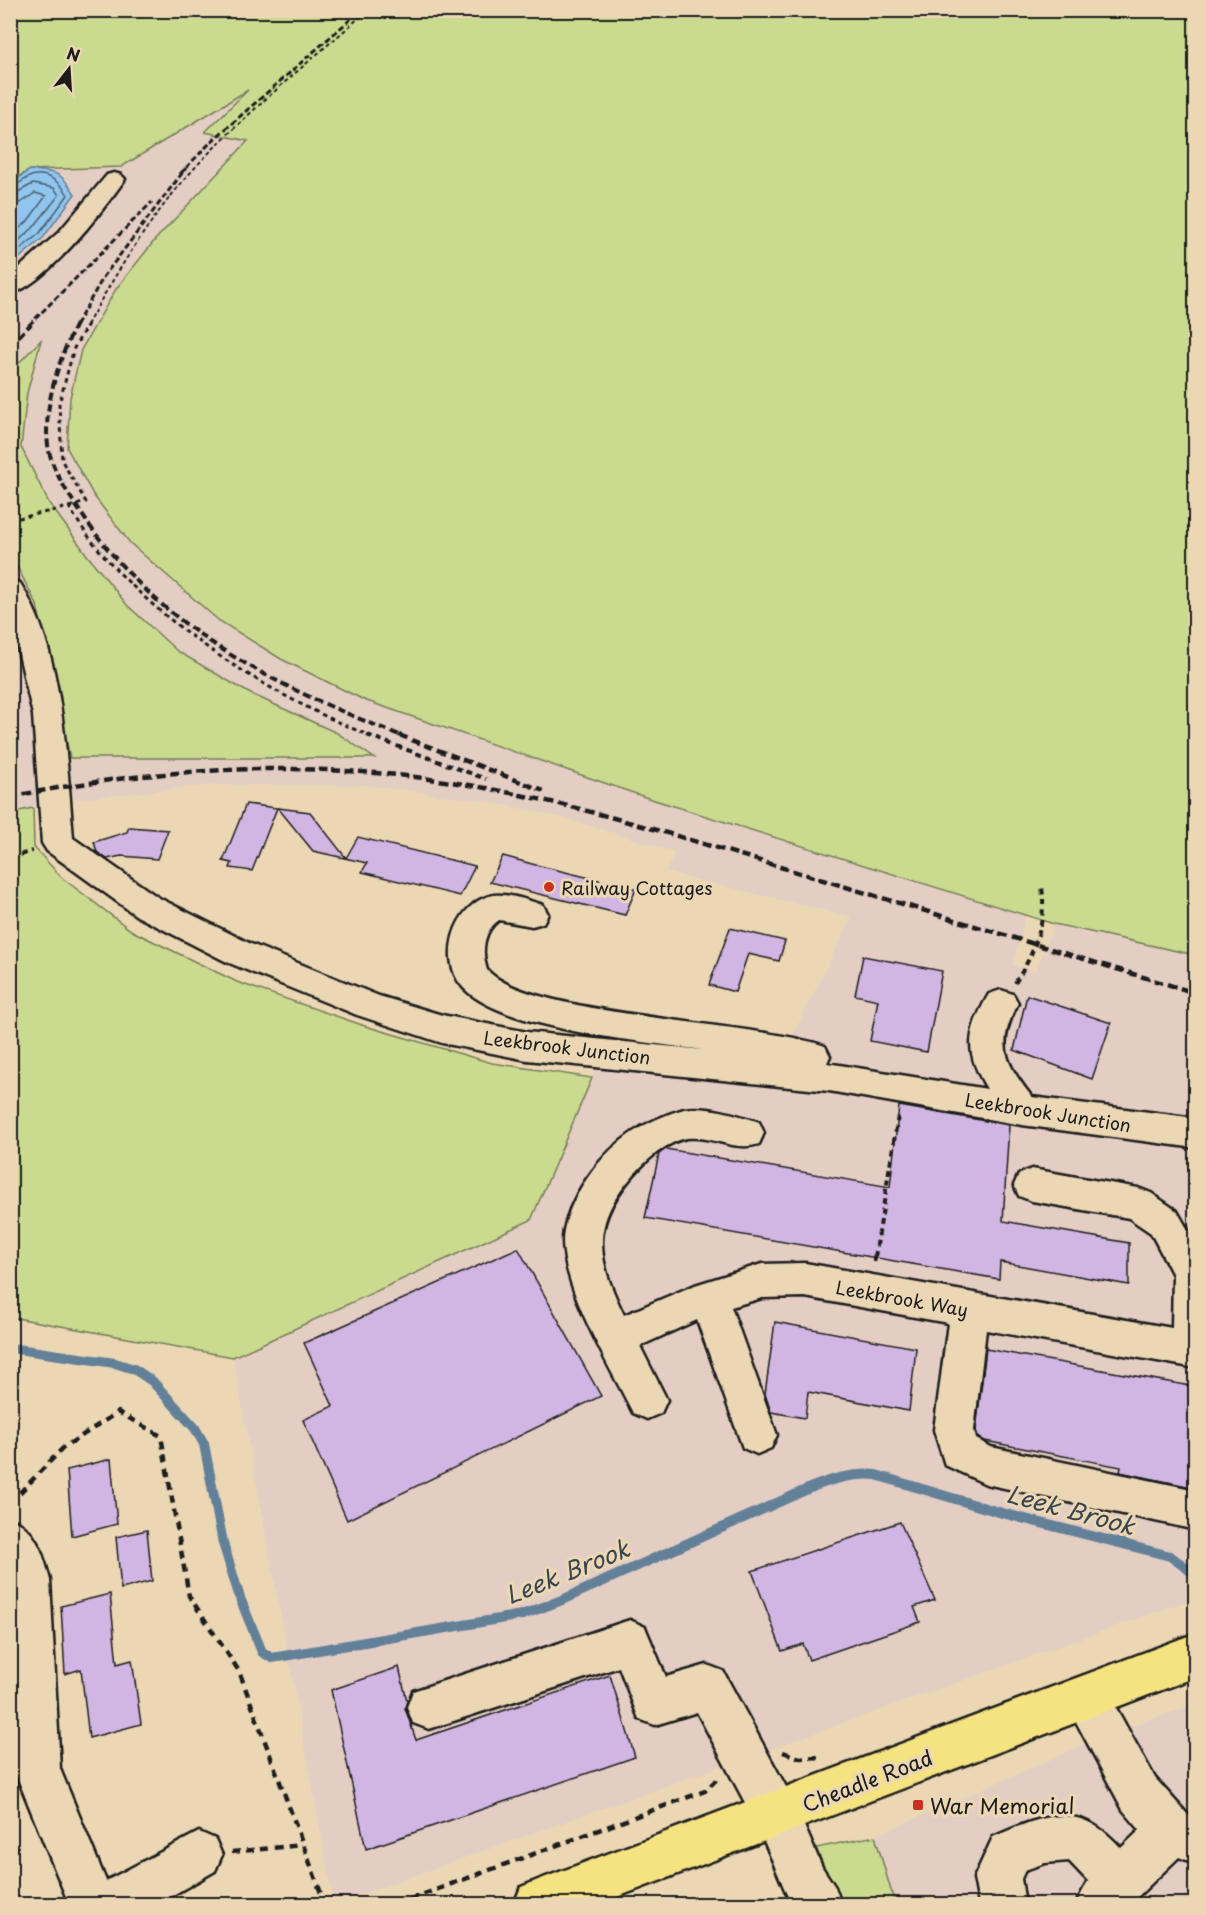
<svg xmlns="http://www.w3.org/2000/svg" width="1206" height="1915" font-family="'Playpen Sans',sans-serif">
  <style>
    .built { fill: #e4cdc3 }
    .green { fill: #cadb90; stroke: #737c56; stroke-width: 1.5 }
    .water { fill: #90c5ed; stroke: #628199; stroke-width: 1.5 }
    .lines { fill: none; stroke-linecap: round; stroke-linejoin: round }
    .shore { stroke: #4a6070; stroke-width: 1.5 }
    .stream { stroke: #628199; stroke-width: 10 }
    .building { fill: #d1b5e3; stroke: #1c1c1c; stroke-width: 1.5 }
    .minor-casing { stroke: #1c1c1c; stroke-width: 5 }
    .highway-casing { stroke: #1c1c1c; stroke-width: 5 }
    .path-far3 { stroke: #1c1c1c; stroke-width: 2; stroke-dasharray: 4 3; stroke-linecap: butt }
    .path-far2 { stroke: #1c1c1c; stroke-width: 3; stroke-dasharray: 4.5 4; stroke-linecap: butt }
    .path-far1 { stroke: #1c1c1c; stroke-width: 4; stroke-dasharray: 6 4.5; stroke-linecap: butt }
    .path { stroke: #1c1c1c; stroke-width: 4.5; stroke-dasharray: 8 6; stroke-linecap: butt }
    .minor { fill: #ecd7b5; fill-rule: evenodd }
    .highway { fill: #f5e382; fill-rule: evenodd }
    .rail-far2 { stroke: #1c1c1c; stroke-width: 3; stroke-dasharray: 6 3; stroke-linecap: butt }
    .rail-far1 { stroke: #1c1c1c; stroke-width: 4; stroke-dasharray: 8 4; stroke-linecap: butt }
    .rail { stroke: #1c1c1c; stroke-width: 4.5; stroke-dasharray: 9 4.5; stroke-linecap: butt }
    .poi-dot { fill: #c8321e; stroke: #ecd7b5; stroke-width: 2 }
    .labels { text-anchor: middle; dominant-baseline: central; stroke-width: 6; stroke-linejoin: round; paint-order: stroke }
    .poi-label { font-size: 18px; fill: #1c1c1c; stroke: #ecd7b5; text-anchor: start }
    .street-label { font-size: 18px; fill: #1c1c1c; stroke: #ecd7b5 }
    .near-street-label { font-size: 21px; fill: #1c1c1c; stroke: #ecd7b5 }
    .near-poi-label { font-size: 21px; fill: #1c1c1c; stroke: #ecd7b5; text-anchor: start }
    .near-water-label { font-size: 24px; font-style: italic; fill: #394650; stroke: #ecd7b5 }
  </style>
  <rect width="100%" height="100%" fill="#ecd7b5"/>
  <filter id="ink" filterUnits="userSpaceOnUse"><feTurbulence type="fractalNoise" baseFrequency=".0167" numOctaves="2"/><feDisplacementMap in="SourceGraphic" scale="12" xChannelSelector="R" yChannelSelector="G"/><feConvolveMatrix kernelMatrix="1 2 1 2 8 2 1 2 1" color-interpolation-filters="sRGB"/></filter>
  <g filter="url(#ink)">
    <!-- built -->
    <g class="built">
      <path d="M10,11l241,76 -45,45 43,8 -94,100 -39,49 14,254 88,77 63,39 83,41 284,98 378,116 -13,51 23,6 18,-47 141,30v644l-861,306 -101,-547 298,-137 76,-178 172,21 73,-146 -186,-45 9,-20 -110,-34 -75,-16 -123,-17h-155l-144,15 -57,13z"/>
      <path d="M1195,1705v199h-300l-20,-68 243,-106z"/>
    </g>
    <!-- green -->
    <g class="green">
      <path d="M11,11h1184v944l-141,-31 -406,-126 -284,-98 -83,-41 -63,-39 -88,-77 -36,-47 -27,-48 3,-50 11,-48 35,-61 39,-49 93,-99 -43,-9 43,-42 -127,77 -91,3 -19,11z"/>
      <path d="M41,340l-14,53 -6,54 28,56 38,52 40,50 50,46 72,42 88,40 37,25h-304l-33,-153 -26,-50 -1,-183z"/>
      <path d="M33,808l1,39 27,30 71,54 105,51 128,44 127,37 100,15 -61,142 -298,137 -222,-40 -1,-504z"/>
      <path d="M875,1836l20,68h-55l-24,-56z"/>
    </g>
    <!-- water -->
    <path class="water" d="M30,170c27,2 30,1 45,24l-32,44 -32,27v-81z"/>
    <g class="lines">
      <!-- shore -->
      <g class="shore">
        <path d="M10,188c7,-2 11,-7 17,-10 16,-9 33,3 41,17l-29,39 -29,23"/>
        <path d="M10,196l23,-12 21,4 5,7 -26,33 -23,20"/>
        <path d="M10,205l12,-3 13,-9 11,3 -19,26 -17,14"/>
      </g>
      <!-- stream -->
      <path class="stream" d="M10,1348l105,15 19,6 18,12 43,47 9,16 19,99 17,55 22,54 10,6 250,-43 40,-15 248,-112c22,-9 42,-15 66,-13l126,38 168,43 26,19"/>
    </g>
    <!-- building -->
    <g class="building">
      <path d="M246,804l31,4 -25,63 -22,-3 2,-5 -9,-2z"/>
      <path d="M278,808l32,4 36,46 12,-21 117,29 -15,30 -98,-24 5,-9 -54,-12z"/>
      <path d="M129,827l39,3 -11,29 -36,-3 -14,3 -10,-7 -3,-10 33,-10z"/>
      <path d="M503,856l29,8 104,25 -11,26 -135,-33z"/>
      <path d="M730,928l55,13 -6,20 -31,-7 -13,38 -26,-7z"/>
      <path d="M863,956l79,15 -15,81 -57,-11 8,-41 -23,-5z"/>
      <path d="M1027,995l84,28 -19,56 -78,-29z"/>
      <path d="M899,1106l110,19 -6,96 126,22v42l-129,-23 -1,17 -354,-61 14,-64 7,-5 224,38z"/>
      <path d="M518,1248l83,148 -254,124 -44,-100 30,-14 -29,-63z"/>
      <path d="M775,1322l141,26 -7,63 -101,-19 -3,26 -34,-6 -6,-18z"/>
      <path d="M986,1349l210,38v101l-76,-16 1,-5 -136,-26 -7,-4 -2,-7z"/>
      <path d="M111,1459l6,65 -45,12 -5,-66z"/>
      <path d="M900,1522l35,78 -21,7 6,15 -111,38 -6,-16 -21,7 -30,-80z"/>
      <path d="M147,1530l5,51 -31,8 -5,-52z"/>
      <path d="M110,1594l7,70 15,-4 9,64 -52,14 -8,-69 -16,5 -4,-68z"/>
      <path d="M399,1667l8,34 -2,7 11,32 194,-65 25,82 -269,92 -35,-159z"/>
    </g>
    <g class="lines">
      <defs>
        <g id="minor">
          <path d="M114,173l7,2 4,4c-21,30 -79,106 -115,115v-18l49,-44 48,-57z"/>
          <path d="M10,580l10,3c44,69 46,174 53,255l86,60 92,46 128,52 63,19 85,17 176,18c-62,-9 -186,-19 -234,-57 -34,-26 -17,-91 25,-98 14,-2 36,6 49,10l5,9 -5,9 -11,3 -33,-6c-16,11 -18,32 -12,50 43,47 265,51 338,76l5,10 -3,7 160,26c-23,-38 -20,-57 2,-95l12,-4 12,4 5,9c-22,42 -14,58 14,94l164,21v30l-174,-23 -193,-34 -302,-31 -85,-17 -85,-28 -130,-53 -90,-46 -90,-65 -5,-8 -9,-128 -23,-100z"/>
          <path d="M684,1109c25,-3 51,5 75,13l5,11 -5,11c-24,8 -47,-9 -72,-6 -18,3 -37,19 -49,32 -48,51 -43,86 -14,145l71,-30 67,-21 43,-1 367,65 1,-53 -22,-42 -22,-15 -97,-17 -13,-5 -5,-11 5,-11 13,-5 106,19 13,5 26,18 19,33v124l-210,-38 -12,100 2,9 15,8 205,43v40l-210,-46 -41,-19 -11,-35 14,-107 -143,-26 -43,1 -31,9 46,128 -6,13 -14,6 -14,-6 -46,-128 -57,26 27,54 -6,13 -14,6 -14,-6c-21,-43 -78,-136 -69,-183 4,-20 15,-41 27,-57 25,-34 54,-52 93,-64z"/>
          <path d="M10,1518c27,11 33,36 40,62l10,189 46,112 93,-49 16,7 7,16 -7,16 -58,33h-88l-55,-135 -4,-111z"/>
          <path d="M630,1620l15,7 21,50 41,-12 16,6 69,127 30,69 13,20 6,17h-50l-32,-75 -62,-117 -42,13 -16,-6 -20,-52 -190,62 -16,-6 -6,-16 6,-16z"/>
          <path d="M1085,1675l16,6 54,97 33,37 8,3v46l-17,-7 -49,47h-54l12,-23 -19,-20 -24,2 -20,7 -4,9 4,25h-46l-5,-26 19,-41c51,-22 86,-37 128,11l19,-18 -17,-20 -60,-113 6,-16z"/>
        </g>
        <path id="highway" d="M1196,1633v44l-597,227h-85l7,-17 17,-7z"/>
      </defs>
      <!-- minor casing -->
      <use href="#minor" class="minor-casing"/>
      <!-- highway casing -->
      <use href="#highway" class="highway-casing"/>
      <!-- path-far3 -->
      <path class="path-far3" d="M87,325c36,-65 79,-132 134,-184 47,-46 98,-88 147,-131"/>
      <!-- path-far2 -->
      <g class="path-far2">
        <path d="M69,507l17,-5 -24,-41 -3,-57 15,-56 14,-24"/>
        <path d="M10,520l59,-13c59,101 195,187 302,229"/>
      </g>
      <!-- path-far1 -->
      <g class="path-far1">
        <path d="M367,735l119,44"/>
        <path d="M10,858l22,-7"/>
        <path d="M1015,983c19,-29 32,-61 27,-96"/>
        <path d="M875,1257l23,-141"/>
      </g>
      <!-- path -->
      <g class="path">
        <path d="M874,1262l1,-7"/>
        <path d="M10,1503l53,-55 55,-36 43,24 28,160 50,75 86,233"/>
        <path d="M783,1752l17,6 22,-1"/>
        <path d="M232,1852l70,-7"/>
        <path d="M397,1904l308,-113 13,-13"/>
      </g>
      <!-- minor -->
      <use href="#minor" class="minor"/>
      <!-- highway -->
      <use href="#highway" class="highway"/>
      <!-- rail-far2 -->
      <g class="rail-far2">
        <path d="M180,174l32,-33 149,-131"/>
        <path d="M29,325l123,-123"/>
        <path d="M76,325l28,-49 82,-108"/>
      </g>
      <!-- rail-far1 -->
      <g class="rail-far1">
        <path d="M76,324c-17,35 -35,87 -27,127 5,23 23,49 36,68 81,116 191,167 317,217"/>
        <path d="M10,345l21,-21"/>
      </g>
      <!-- rail -->
      <g class="rail">
        <path d="M399,735l145,56"/>
        <path d="M10,797c121,-25 241,-34 365,-24 140,11 272,54 405,94 139,42 277,84 416,126"/>
      </g>
    </g>
  </g>
  <!-- markers -->
  <g class="poi-dot">
    <circle cx="549" cy="887" r="6"/>
    <rect x="912" y="1799" width="12" height="12" rx="3"/>
  </g>
  <g class="labels">
    <!-- poi labels -->
    <g class="poi-label">
      <text x="561" y="887">Railway Cottages</text>
    </g>
    <!-- street labels -->
    <g class="street-label">
      <text transform="translate(567 1047) rotate(7)">Leekbrook Junction</text>
      <text transform="translate(1048 1112) rotate(9)">Leekbrook Junction</text>
      <text transform="translate(902 1298) rotate(10)">Leekbrook Way</text>
    </g>
    <!-- near-street labels -->
    <g class="near-street-label">
      <text transform="translate(867 1780) rotate(-21)">Cheadle Road</text>
    </g>
    <!-- near-poi labels -->
    <g class="near-poi-label">
      <text x="930" y="1805">War Memorial</text>
    </g>
    <!-- near-water labels -->
    <g class="near-water-label">
      <text transform="translate(1071 1509) rotate(15)">Leek Brook</text>
      <text transform="translate(567 1571) rotate(-22)">Leek Brook</text>
    </g>
  </g>
  <!-- margin -->
  <rect width="1206" height="1915" fill="none" stroke="#ecd7b5" stroke-width="36"/>
  <rect x="18" y="18" width="1170" height="1879" fill="none" stroke="#1c1c1c" stroke-width="2" filter="url(#ink)"/>
  <!-- north arrow -->
  <g transform="translate(69 69) rotate(17)" stroke="#ecd7b5" stroke-width="4.5" paint-order="stroke">
  <path d="M0-4.5L10 22L0 15L-10 22Z" fill="#1c1c1c"/>
  <text y="-9" font-size="16" font-weight="bold" text-anchor="middle" fill="#1c1c1c">N</text>
  </g>
</svg>
